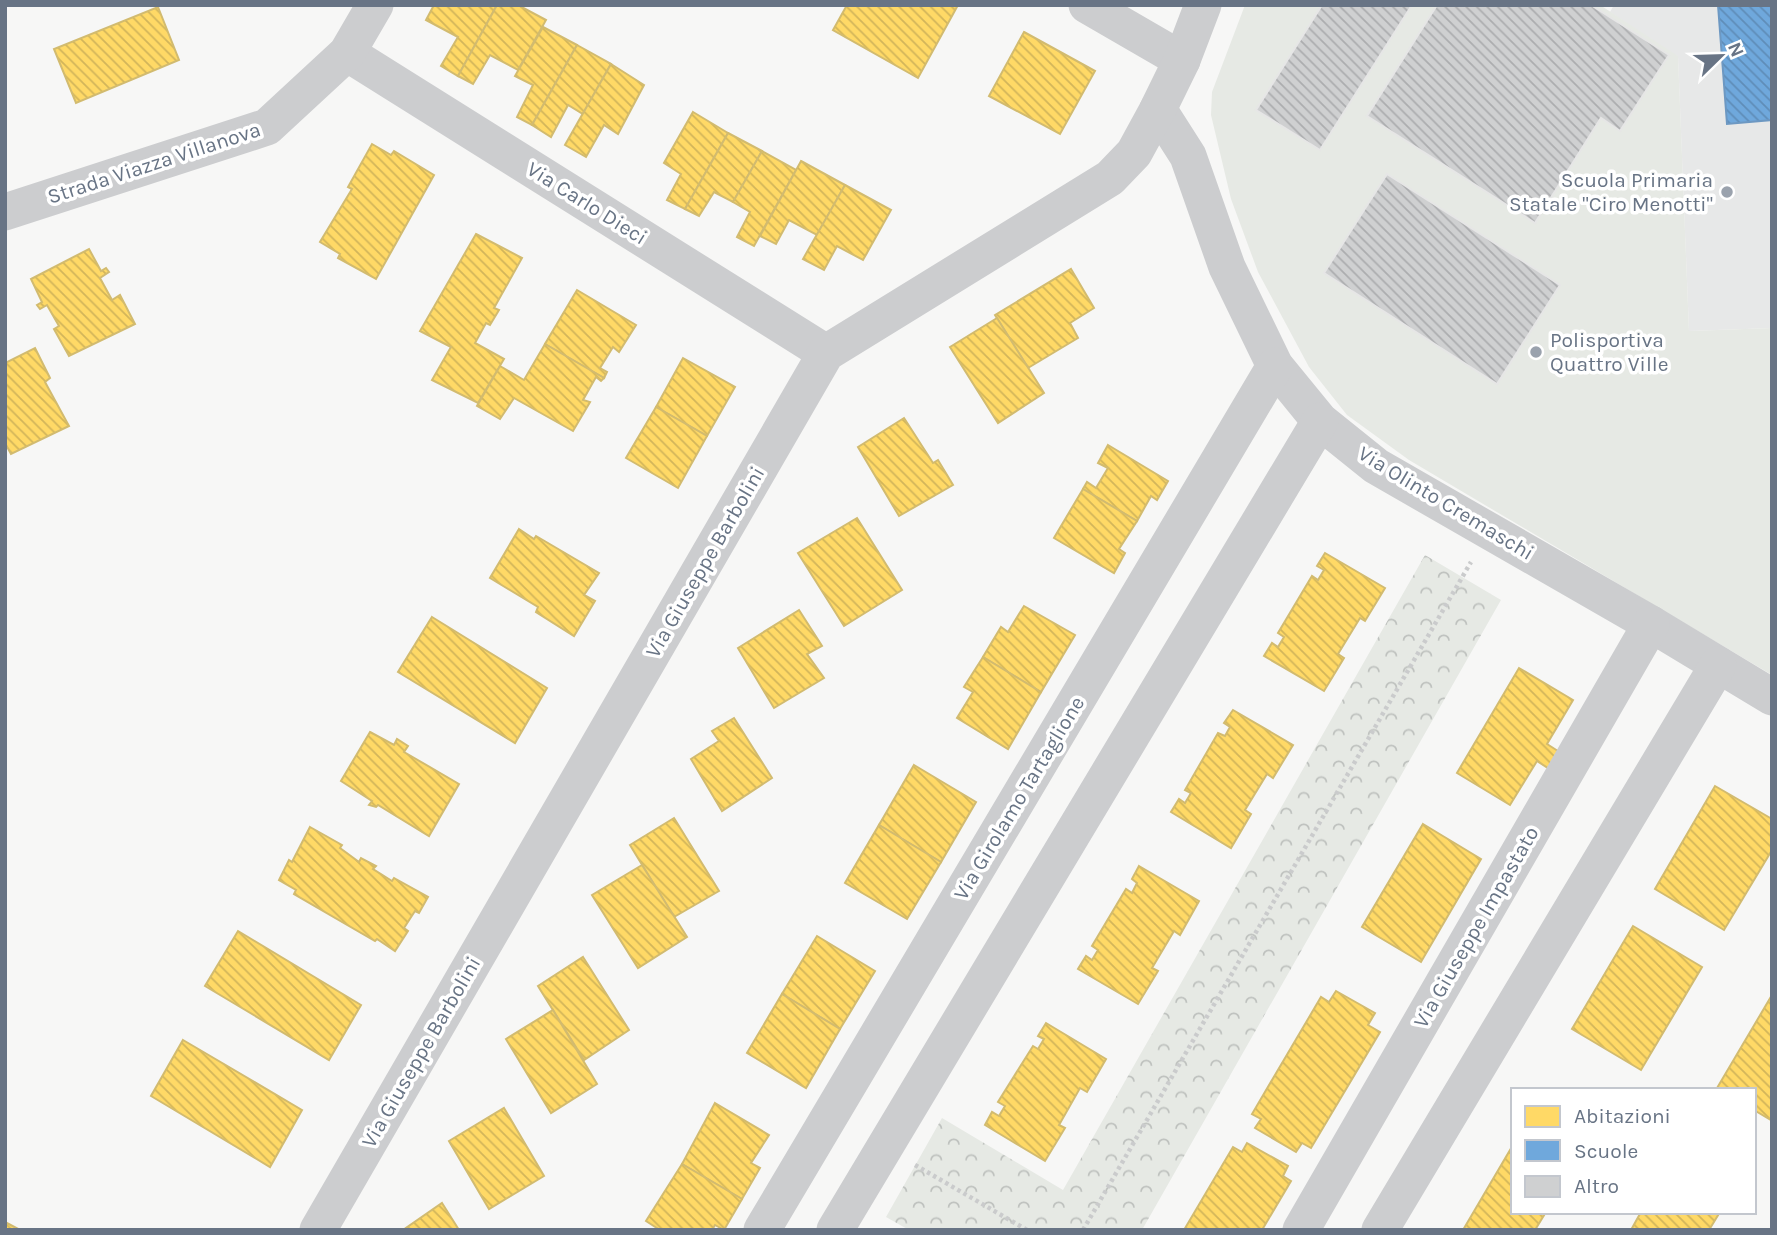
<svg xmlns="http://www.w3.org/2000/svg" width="1777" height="1235" font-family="Karla,sans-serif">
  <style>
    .built { fill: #e7e8e8 }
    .park { fill: url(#park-crowns) }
    .pitch { fill: #e6e9e4 }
    .homes { fill: url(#homes-back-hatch); stroke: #d2bb6f; stroke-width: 2 }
    .schools { fill: url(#schools-back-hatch); stroke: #6d98c2; stroke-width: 2 }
    .building { fill: url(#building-back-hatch); stroke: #e6e6e6; stroke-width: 2 }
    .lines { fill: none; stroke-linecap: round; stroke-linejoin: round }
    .path { stroke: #cacbcc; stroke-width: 4.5; stroke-dasharray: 3.5 3.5; stroke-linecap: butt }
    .minor { stroke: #cccdcf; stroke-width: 37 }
    .poi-dot { fill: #9aa2ad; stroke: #fff; stroke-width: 2.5 }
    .labels { text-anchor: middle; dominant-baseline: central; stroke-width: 7; stroke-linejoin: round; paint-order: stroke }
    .street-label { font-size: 21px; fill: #687485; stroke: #fff }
    .poi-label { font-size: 21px; fill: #687485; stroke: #fff; text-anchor: end }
  </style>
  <defs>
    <pattern id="park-crowns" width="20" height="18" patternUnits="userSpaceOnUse" patternTransform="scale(1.75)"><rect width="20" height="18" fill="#e6e9e4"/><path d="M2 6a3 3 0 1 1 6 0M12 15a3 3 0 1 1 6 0" fill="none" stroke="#bec1be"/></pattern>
    <pattern id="homes-back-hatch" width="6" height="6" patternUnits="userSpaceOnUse" patternTransform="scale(1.75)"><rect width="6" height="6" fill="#ffd966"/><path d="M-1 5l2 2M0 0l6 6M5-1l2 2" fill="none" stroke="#d2b55a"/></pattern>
    <pattern id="schools-back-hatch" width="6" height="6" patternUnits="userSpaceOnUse" patternTransform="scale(1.75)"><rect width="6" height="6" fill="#6fa8dc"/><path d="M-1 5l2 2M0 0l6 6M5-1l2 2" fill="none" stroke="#5f8db8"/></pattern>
    <pattern id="building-back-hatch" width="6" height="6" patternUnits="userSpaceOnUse" patternTransform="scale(1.75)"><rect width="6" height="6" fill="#cfd0d1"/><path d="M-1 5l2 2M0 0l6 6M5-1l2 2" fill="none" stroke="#acadaf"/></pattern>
  </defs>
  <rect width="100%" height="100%" fill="#f7f7f6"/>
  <!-- built -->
  <path class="built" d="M1614,5h158v323l-83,3 -11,-274 -68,-45z"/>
  <!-- park -->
  <path class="park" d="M1425,555l76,45 -359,630h-233l-23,-13 56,-99 121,72z"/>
  <!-- pitch -->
  <path class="pitch" d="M1245,5h355l78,51 11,275 83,-3v347l-363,-215 -62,-45 -38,-48 -51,-95 -27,-73 -20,-84 1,-23z"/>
  <!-- homes -->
  <g class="homes">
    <path d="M434,5h63l-39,71 -17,-10 17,-29 -32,-17z"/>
    <path d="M497,5h21l28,15 -28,50 -28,-15 -17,29 -15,-8z"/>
    <path d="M847,5h111l-40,73 -85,-48z"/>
    <path d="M158,7l21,53 -103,43 -22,-54z"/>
    <path d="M543,27l34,18 -45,80 -15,-8 16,-32 -18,-9z"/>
    <path d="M1024,32l71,39 -35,63 -71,-38z"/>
    <path d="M577,45l34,19 -28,50 -15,-9 -17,32 -19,-12z"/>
    <path d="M611,64l33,21 -26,49 -14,-9 -18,32 -21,-12z"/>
    <path d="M693,112l35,21 -43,76 -18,-9 14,-26 -17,-11z"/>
    <path d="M728,133l34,18 -29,51 -19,-10 -15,24 -14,-7z"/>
    <path d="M372,144l19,11 3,-4 40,24 -58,104 -38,-21 2,-4 -20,-12 32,-53 -4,-2z"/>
    <path d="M762,151l34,19 -42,76 -17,-9 13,-25 -17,-10z"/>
    <path d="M801,161l44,24 -28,50 -28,-15 -13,24 -16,-8z"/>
    <path d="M845,185l46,25 -28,50 -26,-14 -13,24 -21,-11z"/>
    <path d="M476,234l46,24 -28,50 5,2 -9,15 -4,-2 -11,20 29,16 -26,44 -46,-23 19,-33 -31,-16z"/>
    <path d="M89,249l12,22 5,-3 3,4 -9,6 12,22 8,-5 15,29 -66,32 -15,-27 5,-3 -12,-21 -7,4 -3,-4 5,-3 -11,-23z"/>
    <path d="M1071,269l23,39 -24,15 8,15 -50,30 -33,-53z"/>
    <path d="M577,290l59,35 -17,27 -6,-5 -13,21 7,4 -3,6 -59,-34z"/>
    <path d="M997,318l47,75 -46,30 -48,-76z"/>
    <path d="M545,344l59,34 -3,3 -5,-4 -13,23 7,2 -17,29 -59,-33 -14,21 -23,-13 23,-40 24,14z"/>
    <path d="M35,348l15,30 -5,4 24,44 -58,28 -6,-11v-80z"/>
    <path d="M683,358l52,29 -28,49 -51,-29z"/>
    <path d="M656,407l51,29 -29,52 -52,-30z"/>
    <path d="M904,418l29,45 5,-3 15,25 -54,31 -41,-69z"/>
    <path d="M1108,445l60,36 -11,19 -6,-4 -14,25 -54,-32 4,-7 9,6 12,-20 -10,-5z"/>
    <path d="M1083,489l54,32 -18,28 6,4 -11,20 -60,-35z"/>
    <path d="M857,518l45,72 -58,36 -46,-73z"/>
    <path d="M519,529l15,10 2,-3 63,37 -15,22 11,6 -21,35 -38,-24 2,-5 -48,-29z"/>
    <path d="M1325,553l60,35 -20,33 -5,-3 -22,36 6,4 -20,33 -60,-35 8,-13 6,4 6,-10 -6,-4 34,-57 6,4 6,-10 -7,-4z"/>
    <path d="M1024,606l51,29 -34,57 -58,-35 18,-30 7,5z"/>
    <path d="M799,610l23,36 -15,8 17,24 -50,30 -36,-60z"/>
    <path d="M432,617l115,71 -32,55 -117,-71z"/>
    <path d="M983,657l58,35 -33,57 -51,-31 16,-26 -9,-5z"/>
    <path d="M1519,668l54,32 -26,44 14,9 -10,17 -14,-9 -27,44 -53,-32z"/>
    <path d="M1233,710l60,35 -20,33 -6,-4 -22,36 6,4 -20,34 -60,-36 8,-13 6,4 6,-10 -6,-3 33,-57 7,3 5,-9 -6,-4z"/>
    <path d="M734,718l38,60 -50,33 -31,-52 28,-18 -7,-10z"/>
    <path d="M370,732l24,13 3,-6 11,7 -4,6 55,32 -30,52 -51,-31 -2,2 -7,-2 3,-4 -31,-20z"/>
    <path d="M914,765l62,37 -35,60 -62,-37z"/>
    <path d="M1715,786l57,33v31l-48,80 -69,-41z"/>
    <path d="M674,818l45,73 -45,26 -44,-72z"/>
    <path d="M1423,824l58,35 -60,103 -59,-35z"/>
    <path d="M879,825l62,37 -34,57 -62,-36z"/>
    <path d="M310,827l32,18 -2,3 19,14 2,-4 15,8 -3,3 19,12 2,-3 34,19 -9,16 -4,-2 -11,17 4,3 -13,20 -18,-12 -2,2 -81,-47 2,-4 -17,-10 10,-20 3,2z"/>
    <path d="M642,865l45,72 -49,31 -46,-73z"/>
    <path d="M1139,866l60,35 -19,34 -6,-4 -22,37 6,3 -20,33 -60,-35 8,-13 6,4 6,-10 -6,-4 34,-57 6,4 5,-10 -5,-4z"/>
    <path d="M1633,926l69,41 -61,103 -69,-41z"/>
    <path d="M238,931l123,74 -32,55 -124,-74z"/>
    <path d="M817,936l58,35 -35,58 -58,-35z"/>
    <path d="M583,957l46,73 -45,30 -46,-74z"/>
    <path d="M1336,991l39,22 -7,12 12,7 -69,116 -9,-5 -6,9 -41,-24 6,-9 -9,-5 69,-117 8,5z"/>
    <path d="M782,994l58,35 -34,59 -59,-35z"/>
    <path d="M1772,995v123l-1,2 -17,-10v-20l-37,-2z"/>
    <path d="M553,1010l44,74 -46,29 -45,-74z"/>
    <path d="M1046,1023l60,36 -19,33 -7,-4 -21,37 6,3 -20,33 -60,-36 7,-13 7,4 6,-10 -7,-4 35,-56 5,3 6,-10 -6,-3z"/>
    <path d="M183,1040l119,70 -32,57 -119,-71z"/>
    <path d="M715,1103l54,32 -18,28 9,5 -18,31 -60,-35z"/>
    <path d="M504,1108l40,68 -55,33 -40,-68z"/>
    <path d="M1247,1143l41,23 -5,10 8,5 -29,49h-78l49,-83 9,5z"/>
    <path d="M1513,1145v67h33l-11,18h-72z"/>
    <path d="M682,1164l60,35 -18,31 -9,-5 -3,5h-52l-14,-9z"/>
    <path d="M442,1203l17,27h-56z"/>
    <path d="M1641,1212h79l-11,18h-78z"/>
    <path d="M5,1222l15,8h-15z"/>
  </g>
  <!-- schools -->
  <path class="schools" d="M1718,5h54v115l-45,4z"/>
  <!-- building -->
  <g class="building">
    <path d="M1322,5h90l-92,145 -64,-40z"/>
    <path d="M1437,5h154l78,50 -49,76 -19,-13 -66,105 -168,-107z"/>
    <path d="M1387,174l173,111 -63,99 -173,-111z"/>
  </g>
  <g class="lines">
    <!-- path -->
    <g class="path">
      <path d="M915,1165l112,65"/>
      <path d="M1083,1230l388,-668"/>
    </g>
    <!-- minor -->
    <g class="minor">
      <path d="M1087,5l95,55"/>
      <path d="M347,53l479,300"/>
      <path d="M1158,109l30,47 39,111 48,99 45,55 56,45 275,158 121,73"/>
      <path d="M5,212l262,-85 80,-74 28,-48"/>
      <path d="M318,1230l508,-877 284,-175 24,-25 24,-44 24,-49 21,-55"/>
      <path d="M762,1230l513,-864"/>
      <path d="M835,1230l485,-809"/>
      <path d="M1301,1230l350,-606"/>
      <path d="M1380,1230l338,-565"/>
    </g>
  </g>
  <!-- markers -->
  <g class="poi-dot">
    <circle cx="1727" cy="192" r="7"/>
    <circle cx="1536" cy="352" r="7"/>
  </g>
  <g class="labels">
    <!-- street labels -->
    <g class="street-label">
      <text transform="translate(154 163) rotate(-18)">Strada Viazza Villanova</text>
      <text transform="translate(587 203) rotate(32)">Via Carlo Dieci</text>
      <text transform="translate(1446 503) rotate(31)">Via Olinto Cremaschi</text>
      <text transform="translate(705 562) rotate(-60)">Via Giuseppe Barbolini</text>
      <text transform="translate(1019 798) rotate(-59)">Via Girolamo Tartaglione</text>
      <text transform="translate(1476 927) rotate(-60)">Via Giuseppe Impastato</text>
      <text transform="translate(421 1052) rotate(-60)">Via Giuseppe Barbolini</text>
    </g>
    <!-- poi labels -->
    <g class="poi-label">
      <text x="1713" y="180">Scuola Primaria<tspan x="1713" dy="24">Statale "Ciro Menotti"</tspan></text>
      <text x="1550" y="340" text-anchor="start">Polisportiva<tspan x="1550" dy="24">Quattro Ville</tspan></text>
    </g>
  </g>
  <!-- border -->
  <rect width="1777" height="1235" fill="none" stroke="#687485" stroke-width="14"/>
  <!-- legend -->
  <rect x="1511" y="1088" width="245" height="126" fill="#ffffff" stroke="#c3c7ce" stroke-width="2"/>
  <rect x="1525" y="1106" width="35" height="21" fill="#ffd966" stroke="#c3c7ce" stroke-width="2"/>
  <text x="1574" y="1123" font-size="21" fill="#687485">Abitazioni</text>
  <rect x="1525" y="1140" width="35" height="21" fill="#6fa8dc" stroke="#c3c7ce" stroke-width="2"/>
  <text x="1574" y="1158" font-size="21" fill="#687485">Scuole</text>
  <rect x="1525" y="1176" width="35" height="21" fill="#cfd0d1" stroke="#c3c7ce" stroke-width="2"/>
  <text x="1574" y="1193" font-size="21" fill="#687485">Altro</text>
  <!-- north arrow -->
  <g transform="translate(1721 56) rotate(67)" stroke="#ffffff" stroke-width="5" paint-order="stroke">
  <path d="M0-5L12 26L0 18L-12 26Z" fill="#687485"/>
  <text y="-10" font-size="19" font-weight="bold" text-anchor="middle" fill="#687485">N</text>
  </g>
</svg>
